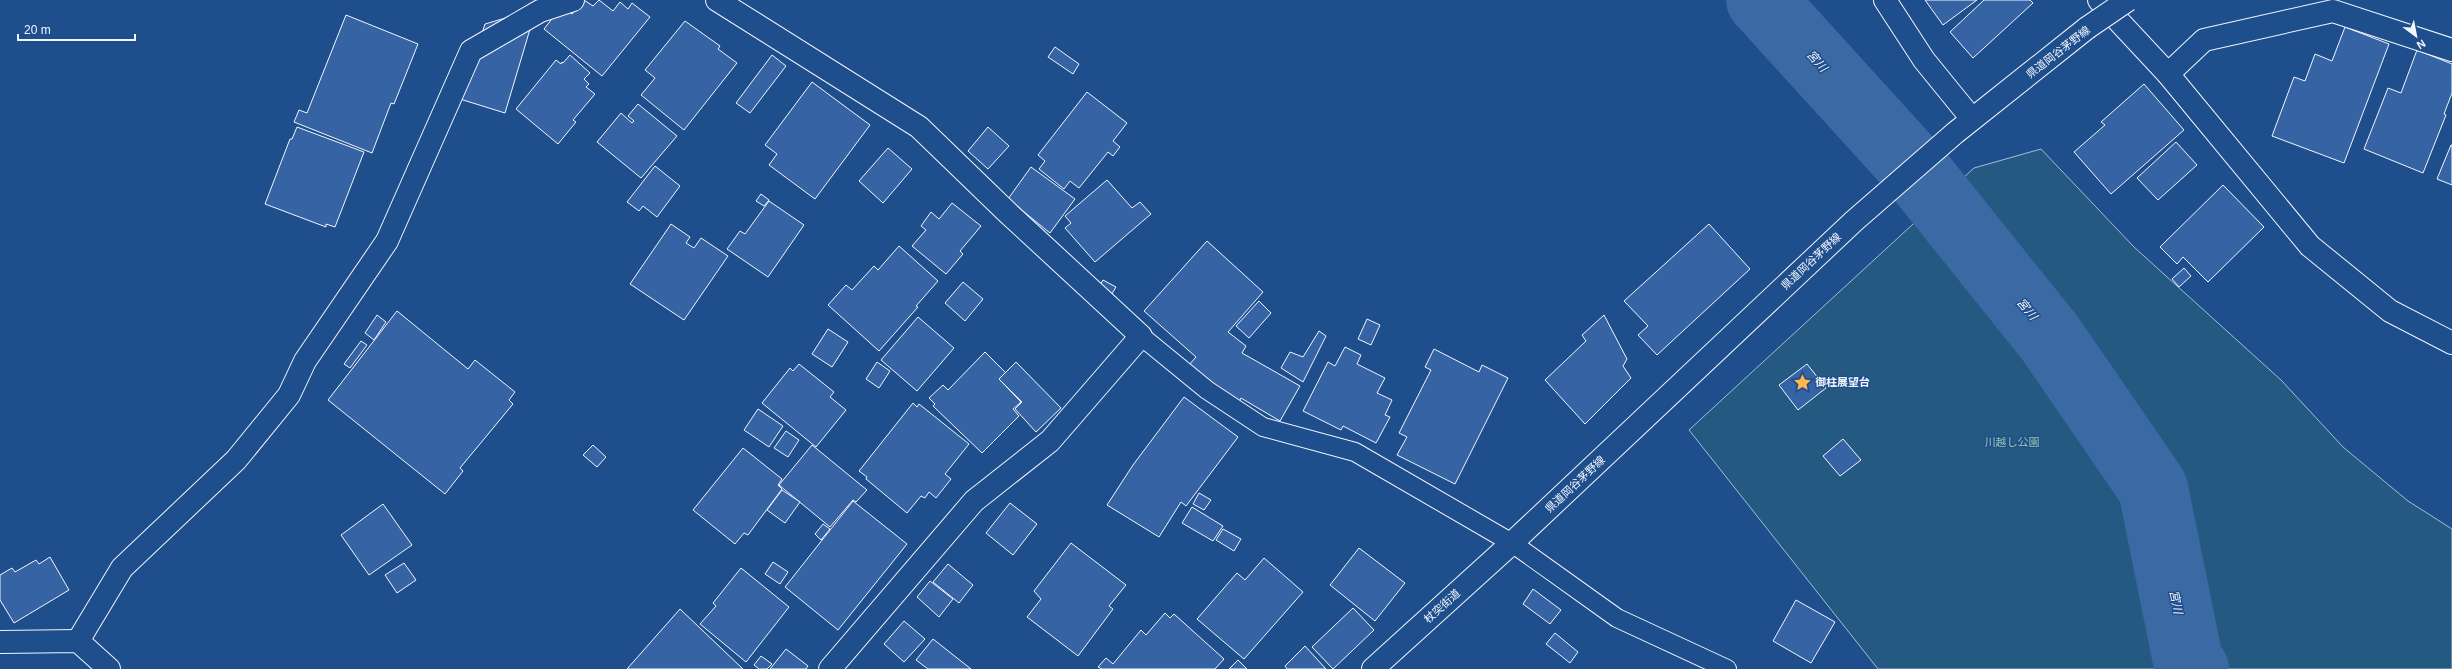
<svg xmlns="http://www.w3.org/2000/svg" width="2452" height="669" font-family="Arial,'Noto Sans JP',sans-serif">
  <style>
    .green { fill: #245a82; stroke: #a8bbd7 }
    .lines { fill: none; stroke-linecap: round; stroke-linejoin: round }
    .river { stroke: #3b69a3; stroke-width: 70 }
    .building { fill: #3563a3; stroke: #f2f6ff }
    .lane-casing { stroke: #f2f6ff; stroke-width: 20 }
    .street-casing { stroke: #f2f6ff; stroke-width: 24 }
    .primary-casing { stroke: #f2f6ff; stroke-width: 24 }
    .lane { stroke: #1f4e8c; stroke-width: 18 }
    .street { stroke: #1f4e8c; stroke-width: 22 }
    .primary { stroke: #1f4e8c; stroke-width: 22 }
    .primary-bridge-casing { stroke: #f2f6ff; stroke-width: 24; stroke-linecap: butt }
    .primary-bridge { stroke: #1f4e8c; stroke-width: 22 }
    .labels { text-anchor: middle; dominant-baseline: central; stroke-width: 3; stroke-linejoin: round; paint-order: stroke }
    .street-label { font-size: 11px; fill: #f2f6ff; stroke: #1f4e8c }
    .poi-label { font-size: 11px; font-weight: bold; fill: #f2f6ff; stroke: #1f4e8c; text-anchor: start }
    .park-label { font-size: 11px; fill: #97c8a6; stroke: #1f4e8c }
    .water-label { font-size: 12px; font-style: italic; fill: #f2f6ff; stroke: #1f4e8c }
  </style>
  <rect width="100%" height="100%" fill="#1f4e8c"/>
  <!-- green -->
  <path class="green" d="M2041,149l93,98 147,133 62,67 65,54 44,28v140h-574l-189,-239 285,-262z"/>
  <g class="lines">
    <!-- river -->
    <path class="river" d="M1761,0l151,166 138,172 103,150 36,178 5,3"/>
  </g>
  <!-- building -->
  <g class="building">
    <path d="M584,0l9,6 6,-6 14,11 7,-9 8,7 4,-6 18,14 -48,59 -58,-47 18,-23 10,8z"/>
    <path d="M1925,0h52l-34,25z"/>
    <path d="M1984,0h46l3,3 -60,55 -23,-26z"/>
    <path d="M536,9l-31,104 -45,-14 25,-75z"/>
    <path d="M346,15l72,29 -24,60 -3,-1 -19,50 -78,-31 5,-12 8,3z"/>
    <path d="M685,21l35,25 -2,3 19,14 -53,67 -43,-35 14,-17 -10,-8z"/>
    <path d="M2345,27l44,17 -45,119 -72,-27 22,-59 11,4 10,-27 17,7z"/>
    <path d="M1055,47l24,17 -6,10 -25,-17z"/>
    <path d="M2417,50l35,14v29l-8,21 2,1 -23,58 -59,-24 24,-61 13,5z"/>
    <path d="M570,55l20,18 -6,6 5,5 -3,3 9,7 -22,26 3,2 -18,22 -42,-35 40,-49 5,4 1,-2 1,1z"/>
    <path d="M772,55l14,11 -36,47 -14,-10z"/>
    <path d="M812,82l58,43 -55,74 -46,-34 8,-11 -12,-9z"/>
    <path d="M2144,84l40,46 -73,64 -37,-42 31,-27 -4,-3z"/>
    <path d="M1087,92l40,31 -14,18 7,6 -7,9 -5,-4 -29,36 -9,-7 -6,8 -25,-20 6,-8 -7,-6z"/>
    <path d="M638,104l39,32 -36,42 -44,-36 24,-29 11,10 2,-2 -6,-5z"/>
    <path d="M297,127l67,25 -29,75 -9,-3v3l-61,-23 25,-65h2z"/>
    <path d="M988,127l21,19 -21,23 -20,-18z"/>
    <path d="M2176,142l21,23 -39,35 -21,-22z"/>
    <path d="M2451,145h1v40l-15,-6z"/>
    <path d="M888,148l24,21 -29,34 -24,-22z"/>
    <path d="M655,166l25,20 -23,31 -14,-11 -4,5 -12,-9z"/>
    <path d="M1031,167l44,32 -25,34 -42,-34z"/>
    <path d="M1107,180l25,28 8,-6 11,12 -56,48 -30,-34 6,-5 -6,-7z"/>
    <path d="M2223,185l41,42 -56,55 -25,-25 -6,7 -17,-17z"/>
    <path d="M761,194l8,6 -5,6 -8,-5z"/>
    <path d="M769,201l35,24 -36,52 -41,-28 13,-18 5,3z"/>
    <path d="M952,203l29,23 -21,25 3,3 -17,20 -34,-28 14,-16 -5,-4 10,-14 8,7z"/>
    <path d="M671,224l19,13 -4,6 8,5 7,-10 27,18 -44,64 -54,-36z"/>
    <path d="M1709,224l41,45 -93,86 -19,-20 10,-9 -24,-25z"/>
    <path d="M1207,241l56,51 -35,40 18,14 -4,7 58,33 -20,35 -39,-23 -2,4 -19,-11 -31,-26 7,-8 -52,-46z"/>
    <path d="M899,246l39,35 -22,25 2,1 -39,44 -51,-46 18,-20 6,5 22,-24 4,4z"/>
    <path d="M2184,268l7,8 -12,11 -7,-8z"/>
    <path d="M1103,280l13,7 -9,15 -13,-7z"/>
    <path d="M963,282l20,17 -18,22 -20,-18z"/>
    <path d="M1259,301l12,12 -22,25 -13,-12z"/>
    <path d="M397,311l71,58 7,-9 40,32 -6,8 4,4 -53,64 3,3 -18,23 -117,-94z"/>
    <path d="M377,315l9,7 -12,18 -9,-7z"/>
    <path d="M1604,315l23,44 -4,7 8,12 -46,46 -40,-44 41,-39 -4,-6z"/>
    <path d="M918,317l36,31 -37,43 -36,-31z"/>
    <path d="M1367,319l13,6 -9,20 -13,-6z"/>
    <path d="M828,329l20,13 -16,25 -20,-13z"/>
    <path d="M1319,331l7,5 -23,46 -22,-14 9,-16 13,5z"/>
    <path d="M361,341l6,4 -17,23 -6,-4z"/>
    <path d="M1345,347l16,8 -4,9 28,14 -8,15 15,7 -7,15 5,2 -14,26 -33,-17 -2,4 -38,-19 25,-49 7,4z"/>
    <path d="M1434,349l45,23 3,-7 26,13 -53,106 -58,-29 10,-18 -8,-4 32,-63 -6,-3z"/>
    <path d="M985,352l21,21 -7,6 22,23 -8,7 6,7 -37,37 -49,-47 2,-2 -6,-6 14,-13 5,5z"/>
    <path d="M877,362l13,9 -11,17 -13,-9z"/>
    <path d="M1016,362l45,46 -25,24 -21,-23 7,-7 -23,-23z"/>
    <path d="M799,364l35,28 -4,5 16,13 -30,37 -54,-44 28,-35 3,3z"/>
    <path d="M1807,364l19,24 -28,22 -19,-25z"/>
    <path d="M1184,397l54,40 -52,69 -5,-4 -22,35 -52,-32 26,-40z"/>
    <path d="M913,403l4,4 2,-3 50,40 -24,30 6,5 -15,19 -7,-6 -4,6 -4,-2 -14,17 -41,-34 1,-2 -8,-6z"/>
    <path d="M758,409l25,17 -14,21 -25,-17z"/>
    <path d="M786,431l13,9 -11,17 -14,-9z"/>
    <path d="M1843,439l18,21 -21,16 -17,-20z"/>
    <path d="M593,445l13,12 -9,10 -14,-12z"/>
    <path d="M812,445l55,45 -11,12 -3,-2 -23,27 -51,-42z"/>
    <path d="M743,448l39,31 -4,6 4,4 -34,46 -4,-2 -9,11 -42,-34z"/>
    <path d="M782,490l18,12 -15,21 -18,-13z"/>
    <path d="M1199,493l12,7 -7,10 -11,-6z"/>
    <path d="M853,501l54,43 -69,86 -53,-43z"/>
    <path d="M1010,503l27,21 -24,31 -27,-22z"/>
    <path d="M383,504l29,41 -43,30 -28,-40z"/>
    <path d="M1192,507l31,19 -10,15 -31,-18z"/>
    <path d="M823,524l7,5 -9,11 -6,-6z"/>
    <path d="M1223,529l18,10 -7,12 -18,-11z"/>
    <path d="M1071,543l55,42 -17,21 4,3 -35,47 -51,-39 14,-18 -7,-8z"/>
    <path d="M1359,548l46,35 -30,38 -45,-36z"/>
    <path d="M50,557l19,33 -55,33 -14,-23v-25l12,-7 3,4 21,-12 3,4z"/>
    <path d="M1264,558l39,34 -59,67 -47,-40 40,-46 8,7z"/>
    <path d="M773,562l15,10 -8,12 -15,-10z"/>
    <path d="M404,563l12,17 -19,13 -12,-18z"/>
    <path d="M948,564l25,21 -14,18 -26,-21z"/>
    <path d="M741,568l48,39 -43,55 -46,-38 16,-18 -3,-3z"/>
    <path d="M930,581l23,18 -14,18 -22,-20z"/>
    <path d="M1533,589l28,21 -11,14 -27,-20z"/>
    <path d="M1796,600l39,22 -24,41 -38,-22z"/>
    <path d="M1353,608l21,22 -41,39 -21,-22z"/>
    <path d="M680,609l63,60h-116z"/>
    <path d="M1165,613l5,5 4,-4 50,45 -9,10h-113l-4,-2 8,-9 7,6 28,-34 5,5z"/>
    <path d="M904,621l21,18 -21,23 -20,-18z"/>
    <path d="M1555,633l23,19 -8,11 -24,-19z"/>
    <path d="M933,639l38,30h-43l-12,-9z"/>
    <path d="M1305,646l21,23h-39l-2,-3z"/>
    <path d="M786,649l22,17 -2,3h-36z"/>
    <path d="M761,656l11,8 -5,5h-8l-5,-4z"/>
    <path d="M1238,660l9,9h-18z"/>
  </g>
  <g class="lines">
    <defs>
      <path id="lane" d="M1141,336l66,54 56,37 92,25 157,91 105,75 110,51"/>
      <g id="street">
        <path d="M717,0l202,127 89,86 133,123 -91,105 -76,60 -144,168"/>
        <path d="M1885,0l39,60 48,59"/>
        <path d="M2099,0l69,74 142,172 80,65 62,32"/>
        <path d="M2168,74l36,-34 129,-29 119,39"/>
        <path d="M78,641l44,-73 114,-108 53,-65 16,-34 82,-120 84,-190 69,-40 33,-11"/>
        <path d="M0,642l78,-1 31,28"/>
      </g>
      <path id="primary" d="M1373,669l139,-126 342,-322 101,-88 132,-105"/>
    </defs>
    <!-- lane casing -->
    <use href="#lane" class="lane-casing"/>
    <!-- street casing -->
    <use href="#street" class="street-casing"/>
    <!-- primary casing -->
    <use href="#primary" class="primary-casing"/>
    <!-- lane -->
    <use href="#lane" class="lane"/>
    <!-- street -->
    <use href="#street" class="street"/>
    <!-- primary -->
    <use href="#primary" class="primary"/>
    <defs>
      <path id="primary-bridge" d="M2087,28l41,-28"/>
    </defs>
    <!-- primary-bridge casing -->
    <use href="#primary-bridge" class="primary-bridge-casing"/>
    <!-- primary-bridge -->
    <use href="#primary-bridge" class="primary-bridge"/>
  </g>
  <!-- icons -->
  <defs>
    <symbol id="sight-bare" viewBox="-9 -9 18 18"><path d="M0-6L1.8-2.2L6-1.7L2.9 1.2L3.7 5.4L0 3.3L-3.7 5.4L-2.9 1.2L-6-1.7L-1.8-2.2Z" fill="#ffb74d" stroke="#1f4e8c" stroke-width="2.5" paint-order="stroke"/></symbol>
  </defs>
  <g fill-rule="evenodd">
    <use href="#sight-bare" x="1790" y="370" width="25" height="25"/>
  </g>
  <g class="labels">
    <!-- street labels -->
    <g class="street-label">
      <text transform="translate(2058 52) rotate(-38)">県道岡谷茅野線</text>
      <text transform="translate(1811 261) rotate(-43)">県道岡谷茅野線</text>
      <text transform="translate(1575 484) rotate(-43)">県道岡谷茅野線</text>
      <text transform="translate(1442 606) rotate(-42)">杖突街道</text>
    </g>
    <!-- poi labels -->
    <g class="poi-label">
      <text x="1815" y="382">御柱展望台</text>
    </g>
    <!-- park labels -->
    <g class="park-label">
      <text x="2012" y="442">川越し公園</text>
    </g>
    <!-- water labels -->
    <g class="water-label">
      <text transform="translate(1817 61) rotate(48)">宮川</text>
      <text transform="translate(2027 309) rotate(51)">宮川</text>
      <text transform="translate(2176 602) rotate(79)">宮川</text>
    </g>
  </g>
  <!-- north arrow -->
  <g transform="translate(2416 36) rotate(148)" stroke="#1f4e8c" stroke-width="3" paint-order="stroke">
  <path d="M0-3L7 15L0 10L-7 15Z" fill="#f2f6ff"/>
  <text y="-6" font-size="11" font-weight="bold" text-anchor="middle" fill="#f2f6ff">N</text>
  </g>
  <!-- scale -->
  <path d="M18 34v6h117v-6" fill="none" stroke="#f2f6ff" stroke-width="2"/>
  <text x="24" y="34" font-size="12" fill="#f2f6ff" stroke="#1f4e8c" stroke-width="3" paint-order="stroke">20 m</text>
</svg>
